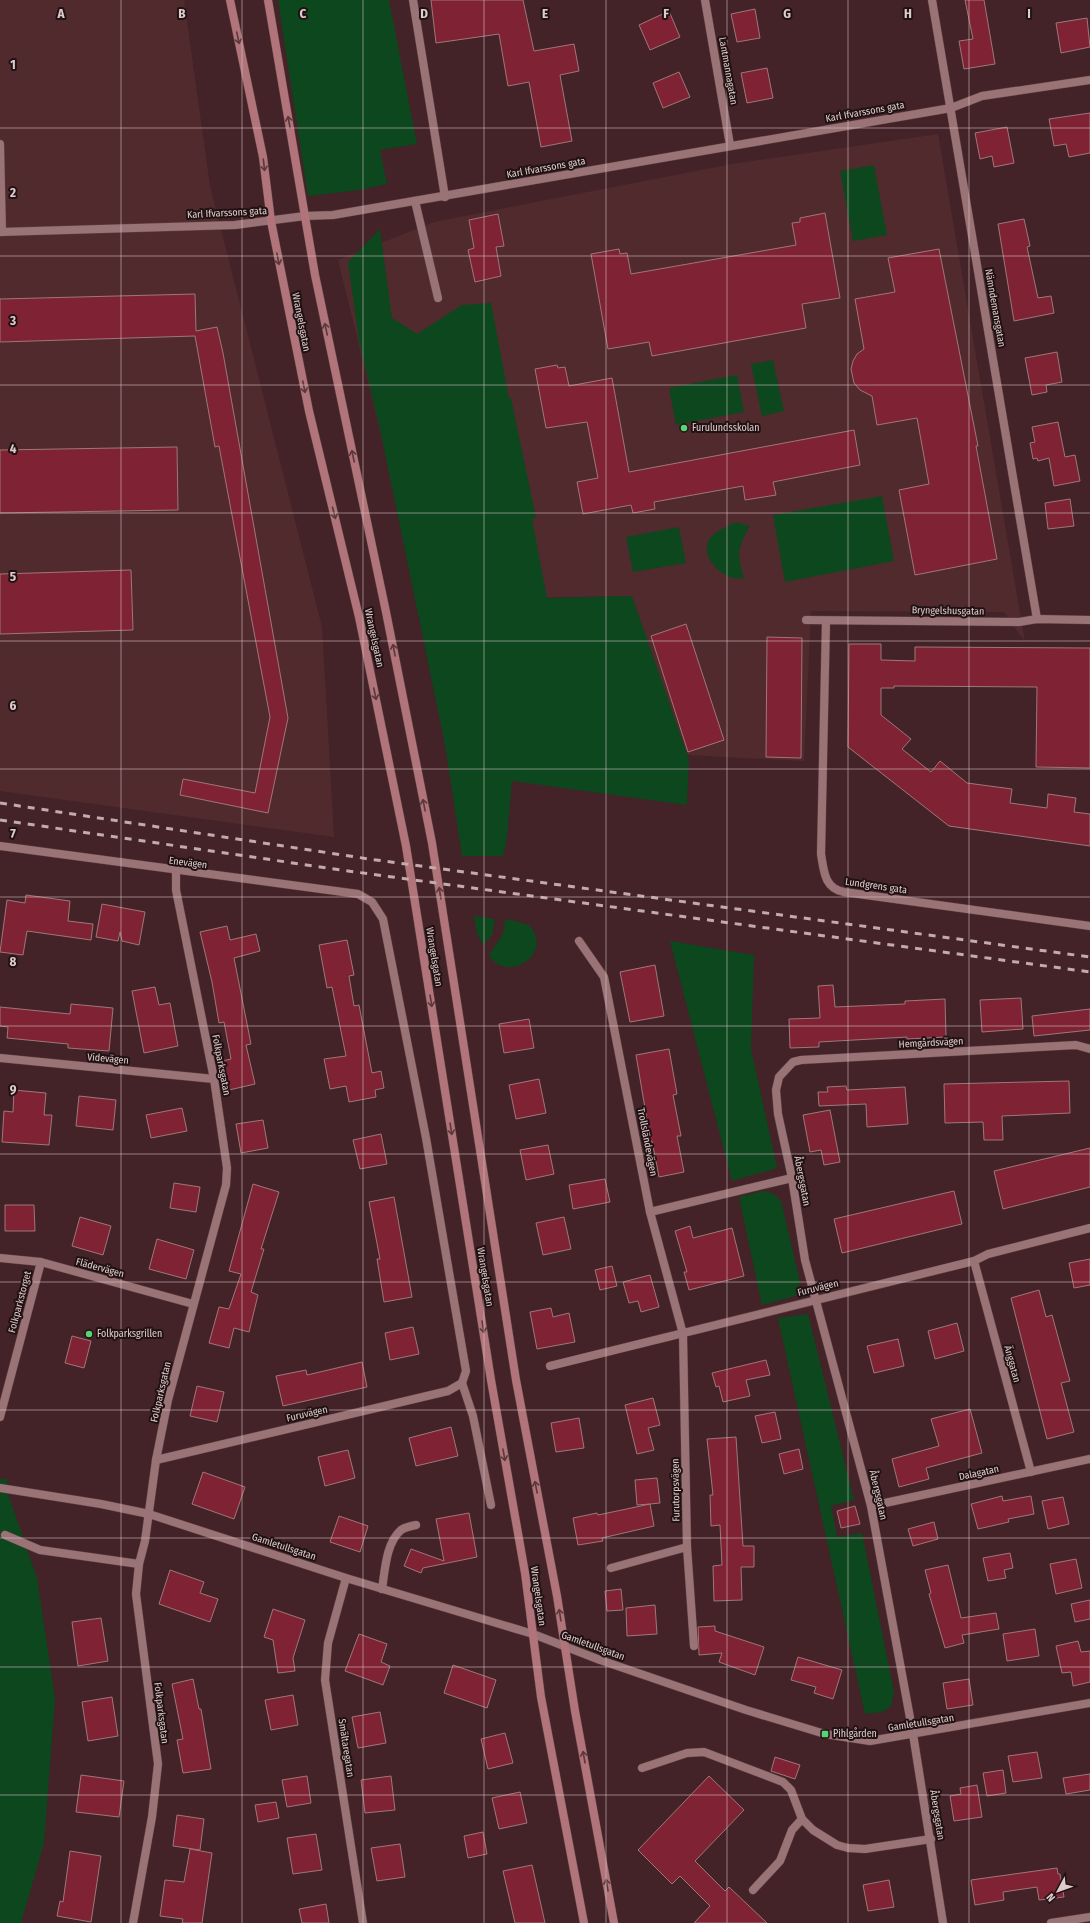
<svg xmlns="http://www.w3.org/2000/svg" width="1090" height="1923" font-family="'Fira Sans Condensed',sans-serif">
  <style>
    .built { fill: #512a2e }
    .green { fill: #0c471e }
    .building { fill: #7f2334; stroke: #9d777a }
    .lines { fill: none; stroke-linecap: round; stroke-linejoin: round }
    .service-casing { stroke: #5c4144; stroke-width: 9 }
    .minor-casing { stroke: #5c4144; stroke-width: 9 }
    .tertiary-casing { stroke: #5c4144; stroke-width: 9 }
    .secondary-casing { stroke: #5c4144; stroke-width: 9 }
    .service { stroke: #997376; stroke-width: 8 }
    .minor { stroke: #997376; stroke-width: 8 }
    .tertiary { stroke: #997376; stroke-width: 8 }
    .secondary { stroke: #b0747a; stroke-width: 8 }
    .rail { stroke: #c2abac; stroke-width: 3; stroke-dasharray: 7 7; stroke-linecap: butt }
    .oneway { stroke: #5a393c }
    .grid { fill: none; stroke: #e0cbcc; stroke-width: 1; stroke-opacity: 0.55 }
    .poi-dot { fill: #53d673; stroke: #201213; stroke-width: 1.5 }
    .labels { text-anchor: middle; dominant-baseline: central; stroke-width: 4; stroke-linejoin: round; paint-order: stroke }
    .street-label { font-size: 10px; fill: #e0cbcc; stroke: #201213 }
    .poi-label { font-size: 10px; fill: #e0cbcc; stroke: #201213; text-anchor: start }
    .grid-label { font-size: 13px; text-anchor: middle; font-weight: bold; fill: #e0cbcc; stroke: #201213; stroke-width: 4; stroke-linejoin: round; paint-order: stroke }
  </style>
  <rect width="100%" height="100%" fill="#432327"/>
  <!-- built -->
  <g class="built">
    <path d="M0,0h184l26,186 112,441 12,210 -334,-46z"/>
    <path d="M938,134l87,508 -21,-30 -193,-1 -7,150 -117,-6 -56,-159 -209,4 -84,-340 96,-38 298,-58z"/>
  </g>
  <!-- green -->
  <g class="green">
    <path d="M278,0h111l28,144 -37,6 7,34 -27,6 -52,6z"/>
    <path d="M874,165l13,70 -34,6 -13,-70z"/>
    <path d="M380,229l12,89 25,16 45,-29 29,-2 18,95h2l25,120 -4,1 15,79 85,-2 57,164 -2,45 -175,-24 -5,57 -4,18h-41l-17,-111 -65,-316 -21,-88 -11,-79z"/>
    <path d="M773,360l11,51 -22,5 -11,-52z"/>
    <path d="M737,375l7,37 -68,13 -7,-37z"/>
    <path d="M882,496l12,65 -109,21 -12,-67z"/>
    <path d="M735,522l15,4c-13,23 -13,28 -6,52 -3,0 -8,1 -12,0 -13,-5 -30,-20 -24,-36 4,-10 19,-15 27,-20z"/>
    <path d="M679,527l7,36 -53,9 -7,-35z"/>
    <path d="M474,916l17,2 4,2 -3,15 -9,10 -6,-11z"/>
    <path d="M508,919l21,6c27,30 -24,59 -40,30l14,-21 2,-13z"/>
    <path d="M670,941l84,14 -3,94 26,119 -45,13z"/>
    <path d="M764,1191l10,3 7,7 19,81 -5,14 -33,9 -23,-108z"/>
    <path d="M808,1314l46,186 -23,6 6,31 25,-4 32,159 -3,14 -9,6 -17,2 -87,-396z"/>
    <path d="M0,1479h7l1,15 29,84 18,120 -11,145 -23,80h-21z"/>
  </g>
  <!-- building -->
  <g class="building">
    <path d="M431,0h92l11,51 40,-7 5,27 -19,4 12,66 -31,6 -12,-65 -21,4 -9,-52 -63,9z"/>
    <path d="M965,0h19l11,64 -31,5 -5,-28 14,-2z"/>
    <path d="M755,9l5,29 -23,4 -6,-28z"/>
    <path d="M669,11l11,26 -30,13 -11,-25z"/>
    <path d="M1087,18l3,29 -29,6 -5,-30z"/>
    <path d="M767,68l6,30 -26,5 -6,-30z"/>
    <path d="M679,72l11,25 -27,11 -10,-25z"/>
    <path d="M1090,113v40l-21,4 -3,-13 -12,2 -5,-27z"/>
    <path d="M1007,127l7,36 -20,4 -2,-11 -12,3 -5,-26z"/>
    <path d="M825,213l15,85 -38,6 4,24 -154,28 -3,-14 -41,7 -17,-95 28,-5 1,5 7,-1 4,21 165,-29 -4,-22 8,-1v-4z"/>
    <path d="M498,214l6,32 -8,1 5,29 -26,6 -7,-32 6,-2 -5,-28z"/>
    <path d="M1024,219l6,27 -3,1 11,51 13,-2 3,17 -40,8 -16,-97z"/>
    <path d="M939,249l39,197h-2l21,113 -82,16 -16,-85 30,-6 -12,-66 -40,7 -5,-29 -12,-6 -6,-7 -3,-14 2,-8 4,-7 7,-5 -9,-50 40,-7 -7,-34z"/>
    <path d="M195,294l1,37 21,-4 6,26 65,365 -20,95 -88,-18 3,-16 72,14 15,-76 -51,-271 -4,1 -20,-111 -195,6v-43z"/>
    <path d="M1057,352l5,30 -16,3 1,7 -15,3 -7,-37z"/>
    <path d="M557,365l1,3 7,-1 4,19 43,-8 17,94 225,-42 6,35 -87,17 3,13 -31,5 -2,-14 -89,16 1,7 -22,4 -2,-8 -48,9 -6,-32 21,-4 -11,-56 -41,6 -11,-59z"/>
    <path d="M1058,422l7,35 10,-2 5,26 -26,5 -5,-28 -11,3 -1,-3 -4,1 -3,-16 5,-1 -3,-15z"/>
    <path d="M177,447l1,63 -178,3v-63z"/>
    <path d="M1070,499l4,27 -26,3 -3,-26z"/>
    <path d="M131,570l2,60 -133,4v-60z"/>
    <path d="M686,624l38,116 -36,12 -37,-116z"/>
    <path d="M767,637l35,1 -1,120 -35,-1z"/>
    <path d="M849,644h32v16l34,1v-14l175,1v120l-54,-1 1,-80 -143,-1v2h-13v27l30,24 -9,10 29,23 9,-11 27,22 45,6 -2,14 37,5 1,-14 28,4 -2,14 16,2v32l-141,-20 -101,-79z"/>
    <path d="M26,895l44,6 -2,20 25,3 -2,16 -64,-9 -4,24 -23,-3 7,-52 18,3z"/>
    <path d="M102,904l43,8 -6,33 -17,-4 -2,-9 -2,9 -22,-4z"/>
    <path d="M227,926l3,14 26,-6 4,17 -26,7 17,86 -5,1 9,39 -26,6 -7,-29 9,-2 -7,-37 -5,1 -7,-41 -12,-50z"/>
    <path d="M347,940l7,35 -5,1 5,30 5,-1 13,68 9,-2 3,17 -9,2 1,7 -27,5 -3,-16 -16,3 -6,-30 22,-3 -14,-69 -5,1 -8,-43z"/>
    <path d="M655,965l9,51 -34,6 -10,-50z"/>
    <path d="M833,985l2,22 70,-3v-3l40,-2 1,38 -39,2v-2l-88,5v5l-29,1 -1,-29 31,-1 -2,-32z"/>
    <path d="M155,987l4,18 11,-2 8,43 -34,7 -12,-62z"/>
    <path d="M1021,998l2,31 -41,3 -2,-32z"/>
    <path d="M71,1004l42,4 -4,43 -41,-3v-4l-61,-6 1,-11 -8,-1v-19l70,7z"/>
    <path d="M1090,1009v21l-56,6 -2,-20z"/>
    <path d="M529,1019l5,29 -30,5 -5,-29z"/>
    <path d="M669,1049l8,45 -4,1 8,41h-4l7,36 -25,5 -7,-36h-3l-4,-21h2l-11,-65z"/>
    <path d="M539,1079l7,34 -30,6 -7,-34z"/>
    <path d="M1069,1081l1,32 -68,3 1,24h-19l-1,-18 -38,1 -1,-39z"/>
    <path d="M846,1086l1,4 58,-3 3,37 -41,3 -1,-23 -47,2 -1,-14h10l-1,-5z"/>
    <path d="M14,1090l32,3 -2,22h8l-3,30 -47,-3 2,-31 9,1z"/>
    <path d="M79,1096l37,4 -3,30 -37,-4z"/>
    <path d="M182,1108l5,23 -36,7 -5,-23z"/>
    <path d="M830,1110l10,52 -16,3 -3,-15 -11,2 -7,-37z"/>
    <path d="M263,1120l5,28 -27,5 -5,-29z"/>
    <path d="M381,1134l6,30 -27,5 -7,-29z"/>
    <path d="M548,1145l6,29 -28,6 -6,-30z"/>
    <path d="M1090,1148v39l-87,22 -9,-38z"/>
    <path d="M605,1179l5,23 -37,7 -4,-24z"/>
    <path d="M174,1183l26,4 -4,25 -26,-4z"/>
    <path d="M253,1184l26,8 -18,57h3l-13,43 7,3 -9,37 -15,-4 -5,20 -20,-5 10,-36 10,2 12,-35 -12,-3z"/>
    <path d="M954,1191l8,33 -120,29 -8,-34z"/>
    <path d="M394,1197l18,100 -28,5 -7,-43h3l-11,-57z"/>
    <path d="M5,1205h29l1,26h-30z"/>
    <path d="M80,1217l31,9 -8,29 -31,-9z"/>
    <path d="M564,1217l7,32 -28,6 -7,-32z"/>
    <path d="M690,1226l3,12 39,-10 12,48 -55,14 -5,-18h3l-12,-41z"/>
    <path d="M157,1239l37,11 -8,29 -37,-10z"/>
    <path d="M1090,1259v26l-16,3 -5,-25z"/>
    <path d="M612,1266l5,20 -17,4 -5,-20z"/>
    <path d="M650,1275l9,32 -18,5 -3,-11 -9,2 -6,-21z"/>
    <path d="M1039,1290l7,27 6,-2 18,66 -9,2 13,49 -27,7 -36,-141z"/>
    <path d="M551,1308l2,9 16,-4 6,29 -38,7 -7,-37z"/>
    <path d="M957,1323l7,28 -29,8 -7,-28z"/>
    <path d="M413,1327l6,27 -29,6 -5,-27z"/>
    <path d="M72,1336l19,5 -7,27 -19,-5z"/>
    <path d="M898,1339l6,27 -30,7 -7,-27z"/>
    <path d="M766,1360l4,15 -24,5 4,16 -27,6 -4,-16 -3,1 -4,-14z"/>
    <path d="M362,1362l5,25 -84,19 -7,-30 30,-6 1,5z"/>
    <path d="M197,1386l27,6 -7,30 -27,-6z"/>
    <path d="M653,1398l7,27 -12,3 6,22 -17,4 -12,-49z"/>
    <path d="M970,1409l12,44 -56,15 3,11 -30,8 -7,-28 47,-13 -8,-27z"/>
    <path d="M775,1412l6,27 -19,4 -7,-27z"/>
    <path d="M579,1418l5,30 -28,4 -5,-29z"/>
    <path d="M451,1427l7,29 -42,10 -7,-28z"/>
    <path d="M736,1437l7,109h11v21h-13l1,33 -28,1 -1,-35 9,-1 -2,-40 -9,1 -1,-31h3l-6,-56z"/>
    <path d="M799,1449l4,20 -19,5 -5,-20z"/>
    <path d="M348,1450l7,28 -30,8 -7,-29z"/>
    <path d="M203,1472l42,15 -11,32 -42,-15z"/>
    <path d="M657,1478l3,25 -10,1 4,22 -52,12 1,3 -25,4 -5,-27 24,-5 1,2 52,-11 -13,1 -2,-25z"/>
    <path d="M1002,1496l1,5 28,-5 3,18 -26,5 1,3 -31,7 -7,-25z"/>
    <path d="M1063,1497l6,27 -21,5 -6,-28z"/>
    <path d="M855,1506l5,18 -19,4 -4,-17z"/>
    <path d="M469,1513l8,44 -54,11 -2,5 -17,-7 7,-17 33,12 -8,-42z"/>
    <path d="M339,1516l29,10 -8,26 -30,-10z"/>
    <path d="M934,1522l4,17 -25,7 -5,-17z"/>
    <path d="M1010,1553l3,15 -9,2 2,8 -18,3 -5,-23z"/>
    <path d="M1076,1559l6,29 -26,6 -6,-30z"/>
    <path d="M948,1565l13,53 35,-5 3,16 -37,6 2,8 -19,5 -16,-54 2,-1 -6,-23z"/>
    <path d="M170,1570l34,12 -4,11 18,6 -8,23 -51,-18z"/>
    <path d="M621,1589l2,21 -16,1 -2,-20z"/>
    <path d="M1090,1600v19l-15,3 -4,-18z"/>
    <path d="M655,1605l2,29 -30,2 -1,-28z"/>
    <path d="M273,1609l32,11 -12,38 2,13 -17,2 -5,-33 -9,-3z"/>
    <path d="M101,1618l7,43 -30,5 -6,-44z"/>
    <path d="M715,1626v5l49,16 -9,28 -36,-13 3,-9 -23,2 -1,-28z"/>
    <path d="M1035,1629l4,27 -32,5 -4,-27z"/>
    <path d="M359,1634l28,10 -6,18 9,4 -7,19 -38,-14z"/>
    <path d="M1078,1641l3,11 9,-1v31l-17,4 -2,-14 -9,1 -6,-27z"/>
    <path d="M798,1657l44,13 -9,29 -19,-6 2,-6 -25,-7z"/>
    <path d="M453,1665l43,15 -9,28 -43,-15z"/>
    <path d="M193,1679l6,30h2l10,60 -28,4 -6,-33 6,-1 -11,-55z"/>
    <path d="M969,1679l4,26 -26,4 -4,-26z"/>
    <path d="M293,1695l5,30 -27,5 -6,-30z"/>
    <path d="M112,1697l6,39 -30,5 -6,-39z"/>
    <path d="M380,1712l6,31 -28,5 -6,-31z"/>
    <path d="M505,1733l8,30 -25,6 -7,-30z"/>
    <path d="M1037,1752l5,26 -29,4 -5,-26z"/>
    <path d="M775,1757l25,8 -5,14 -24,-8z"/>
    <path d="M1003,1770l3,23 -19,3 -4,-23z"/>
    <path d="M1090,1774v16l-24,4 -3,-16z"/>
    <path d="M81,1775l43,6 -5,36 -43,-5z"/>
    <path d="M307,1776l4,27 -24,4 -5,-27z"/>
    <path d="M391,1776l4,34 -30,3 -4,-33z"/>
    <path d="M709,1776l35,34 -49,51 30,30 4,-4 38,36h-73l16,-17 -30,-30 -8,8 -34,-34z"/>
    <path d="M977,1785l5,32 -28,4 -4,-25 11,-2 -1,-6z"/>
    <path d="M520,1792l7,31 -28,6 -7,-31z"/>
    <path d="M276,1802l3,16 -21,4 -3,-17z"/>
    <path d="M177,1815l27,4 -4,31 -27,-4z"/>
    <path d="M483,1832l4,22 -19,4 -4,-22z"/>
    <path d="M316,1834l6,36 -29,4 -6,-36z"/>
    <path d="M400,1844l5,33 -28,4 -6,-33z"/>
    <path d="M190,1849l22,4 -10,70h-20l1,-4 -23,-3 5,-36 19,2z"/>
    <path d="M70,1851l31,5 -10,66 -34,-6 3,-15 3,1z"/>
    <path d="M532,1865l13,58h-30l-12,-52z"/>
    <path d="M1057,1868l1,6h2l4,23 -25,3 -2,-13 -34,5 1,8 -29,5 -4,-25z"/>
    <path d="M889,1880l5,27 -26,4 -5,-26z"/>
    <path d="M326,1904l3,19h-27l-3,-14z"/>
  </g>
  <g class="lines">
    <defs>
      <g id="service">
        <path d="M413,0l32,197"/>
        <path d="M0,144l2,88"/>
        <path d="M415,201l23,97"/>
        <path d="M5,1535l35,15 99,14"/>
        <path d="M611,1568l76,-21"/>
        <path d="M382,1589c3,-19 4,-46 19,-59 4,-3 10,-4 15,-5"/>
        <path d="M642,1768l45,-15 17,-1 79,30 8,8 11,29 11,11 24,15 11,3 17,1 66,-10"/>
        <path d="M753,1890l27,-29 12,-31 10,-11"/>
      </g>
      <g id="minor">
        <path d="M705,0l25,145"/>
        <path d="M932,0l105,619"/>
        <path d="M0,232l235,-7 70,-9 28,-1 618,-107 31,-12 108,-16"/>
        <path d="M806,620l213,2 18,-3 53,1"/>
        <path d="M826,621l-5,233c3,17 3,34 23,38l246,34"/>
        <path d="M0,846l358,48 14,8 11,17 43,219 40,233 -4,12"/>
        <path d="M579,941l25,36 46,235 142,-34"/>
        <path d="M0,1058l214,21"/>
        <path d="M650,1212l33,122 4,213 7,99"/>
        <path d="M0,1258l41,4 152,42"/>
        <path d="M974,1261l57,211"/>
        <path d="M550,1366l424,-105 14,-7 102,-26"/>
        <path d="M462,1383l11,33 18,89"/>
        <path d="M0,1417l41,-155"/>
        <path d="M156,1460l292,-69 14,-8"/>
        <path d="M871,1506l219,-47"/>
        <path d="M346,1578l-18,65 -3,37 38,243"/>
        <path d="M133,1923l19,-106 6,-53 -22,-170 3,-30 6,-23 11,-81 12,-60 58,-215 1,-17 -13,-89 -38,-189v-19"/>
        <path d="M943,1923l-30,-189 -42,-228 -66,-246 -13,-82 -14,-64 -2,-24 3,-13 14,-15 8,-2 275,-15 14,4"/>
        <path d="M1051,1923l39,-6"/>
      </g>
      <path id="tertiary" d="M0,1488l101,16 48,10 197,64 187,56 67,26 146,50 79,24 45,7 220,-38"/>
      <g id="secondary">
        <path d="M230,0l33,157 8,64 38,190 50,206 47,229 85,534 34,193 16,124 43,226"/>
        <path d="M268,0l47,275 71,337 46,231 84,537 41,216 18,115 39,212"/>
      </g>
    </defs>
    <!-- service casing -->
    <use href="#service" class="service-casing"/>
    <!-- minor casing -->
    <use href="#minor" class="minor-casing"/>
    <!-- tertiary casing -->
    <use href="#tertiary" class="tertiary-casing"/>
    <!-- secondary casing -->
    <use href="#secondary" class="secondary-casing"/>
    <!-- service -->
    <use href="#service" class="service"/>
    <!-- minor -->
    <use href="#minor" class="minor"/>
    <!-- tertiary -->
    <use href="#tertiary" class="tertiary"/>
    <!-- secondary -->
    <use href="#secondary" class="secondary"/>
    <!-- rail -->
    <g class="rail">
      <path d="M0,803l369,56 721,98"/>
      <path d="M0,820l341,50 749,102"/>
    </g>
  </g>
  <!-- one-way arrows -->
  <defs><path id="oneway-shaft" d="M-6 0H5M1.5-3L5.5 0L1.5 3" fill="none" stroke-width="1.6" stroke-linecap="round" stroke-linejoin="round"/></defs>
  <g class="oneway">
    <use href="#oneway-shaft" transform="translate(238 38) rotate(78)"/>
    <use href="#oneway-shaft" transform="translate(289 122) rotate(-100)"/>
    <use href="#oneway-shaft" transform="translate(264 165) rotate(83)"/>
    <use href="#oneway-shaft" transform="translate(278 259) rotate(79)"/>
    <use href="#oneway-shaft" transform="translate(326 329) rotate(-102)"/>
    <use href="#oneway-shaft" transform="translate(304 387) rotate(79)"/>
    <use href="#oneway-shaft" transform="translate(353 456) rotate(-102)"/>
    <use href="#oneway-shaft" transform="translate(334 513) rotate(76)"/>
    <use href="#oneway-shaft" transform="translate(394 650) rotate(-101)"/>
    <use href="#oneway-shaft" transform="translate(375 694) rotate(78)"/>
    <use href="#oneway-shaft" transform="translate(424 805) rotate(-101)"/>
    <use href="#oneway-shaft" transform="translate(440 893) rotate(-99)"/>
    <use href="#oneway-shaft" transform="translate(431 1001) rotate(81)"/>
    <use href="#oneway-shaft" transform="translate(451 1129) rotate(81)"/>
    <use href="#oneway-shaft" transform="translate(483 1327) rotate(81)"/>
    <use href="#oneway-shaft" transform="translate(504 1455) rotate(80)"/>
    <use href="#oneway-shaft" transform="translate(536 1487) rotate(-101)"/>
    <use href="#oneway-shaft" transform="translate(560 1615) rotate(-99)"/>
    <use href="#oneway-shaft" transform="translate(584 1757) rotate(-100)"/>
    <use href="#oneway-shaft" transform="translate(607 1885) rotate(-100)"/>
  </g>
  <!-- grid -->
  <path class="grid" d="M121,0v1923M242,0v1923M363,0v1923M484,0v1923M606,0v1923M727,0v1923M848,0v1923M969,0v1923M0,128h1090M0,256h1090M0,385h1090M0,513h1090M0,641h1090M0,769h1090M0,897h1090M0,1026h1090M0,1154h1090M0,1282h1090M0,1410h1090M0,1538h1090M0,1667h1090M0,1795h1090"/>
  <!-- markers -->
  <g class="poi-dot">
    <circle cx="684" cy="428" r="4"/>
    <circle cx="89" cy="1334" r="4"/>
    <rect x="821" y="1730" width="8" height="8" rx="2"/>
  </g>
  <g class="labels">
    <!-- street labels -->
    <g class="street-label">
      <text transform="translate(728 71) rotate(80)">Lantmannagatan</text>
      <text transform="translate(865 112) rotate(-10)">Karl Ifvarssons gata</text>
      <text transform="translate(546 168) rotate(-10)">Karl Ifvarssons gata</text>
      <text transform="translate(227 213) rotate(-3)">Karl Ifvarssons gata</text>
      <text transform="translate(995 308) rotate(80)">Nämndemansgatan</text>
      <text transform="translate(301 322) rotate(79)">Wrangelsgatan</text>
      <text transform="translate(948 611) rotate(1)">Bryngelshusgatan</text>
      <text transform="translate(374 638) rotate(78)">Wrangelsgatan</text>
      <text transform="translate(188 863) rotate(7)">Enevägen</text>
      <text transform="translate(876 886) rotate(8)">Lundgrens gata</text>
      <text transform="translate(434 957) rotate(81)">Wrangelsgatan</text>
      <text transform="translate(931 1043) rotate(-3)">Hemgårdsvägen</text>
      <text transform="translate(108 1059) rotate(5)">Videvägen</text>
      <text transform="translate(221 1065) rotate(79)">Folkparksgatan</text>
      <text transform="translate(647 1142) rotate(79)">Trollsländevägen</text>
      <text transform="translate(802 1181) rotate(79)">Åbergsgatan</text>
      <text transform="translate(100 1268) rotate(15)">Flädervägen</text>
      <text transform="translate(485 1277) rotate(81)">Wrangelsgatan</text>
      <text transform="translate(818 1288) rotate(-14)">Furuvägen</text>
      <text transform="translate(20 1302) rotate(-75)">Folkparkstorget</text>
      <text transform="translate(1012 1364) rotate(75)">Änggatan</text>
      <text transform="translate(161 1392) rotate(-77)">Folkparksgatan</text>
      <text transform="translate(307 1414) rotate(-13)">Furuvägen</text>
      <text transform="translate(979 1473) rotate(-12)">Dalagatan</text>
      <text transform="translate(676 1490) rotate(-91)">Furutorpsvägen</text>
      <text transform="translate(878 1495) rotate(77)">Åbergsgatan</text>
      <text transform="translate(284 1547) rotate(18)">Gamletullsgatan</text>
      <text transform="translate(538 1596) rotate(82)">Wrangelsgatan</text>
      <text transform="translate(593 1646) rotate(20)">Gamletullsgatan</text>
      <text transform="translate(161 1713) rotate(83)">Folkparksgatan</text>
      <text transform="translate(921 1723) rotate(-9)">Gamletullsgatan</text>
      <text transform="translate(346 1748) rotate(81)">Smältaregatan</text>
      <text transform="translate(937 1815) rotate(81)">Åbergsgatan</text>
    </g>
    <!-- poi labels -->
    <g class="poi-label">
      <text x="692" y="428">Furulundsskolan</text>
      <text x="97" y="1334">Folkparksgrillen</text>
      <text x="833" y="1734">Pihlgården</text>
    </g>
  </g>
  <g class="grid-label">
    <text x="61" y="18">A</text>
    <text x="182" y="18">B</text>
    <text x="303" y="18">C</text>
    <text x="424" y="18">D</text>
    <text x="545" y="18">E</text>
    <text x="666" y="18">F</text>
    <text x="787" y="18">G</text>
    <text x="908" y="18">H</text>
    <text x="1029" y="18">I</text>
    <text x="13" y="69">1</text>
    <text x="13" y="197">2</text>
    <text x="13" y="325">3</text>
    <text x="13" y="453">4</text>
    <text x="13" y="581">5</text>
    <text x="13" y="710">6</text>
    <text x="13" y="838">7</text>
    <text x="13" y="966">8</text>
    <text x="13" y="1094">9</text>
  </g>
  <!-- north arrow -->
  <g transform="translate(1058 1891) rotate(229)" stroke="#201213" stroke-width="3" paint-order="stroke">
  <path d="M0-3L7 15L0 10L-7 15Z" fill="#e0cbcc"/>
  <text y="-6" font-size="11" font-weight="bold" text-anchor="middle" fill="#e0cbcc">N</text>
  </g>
</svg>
